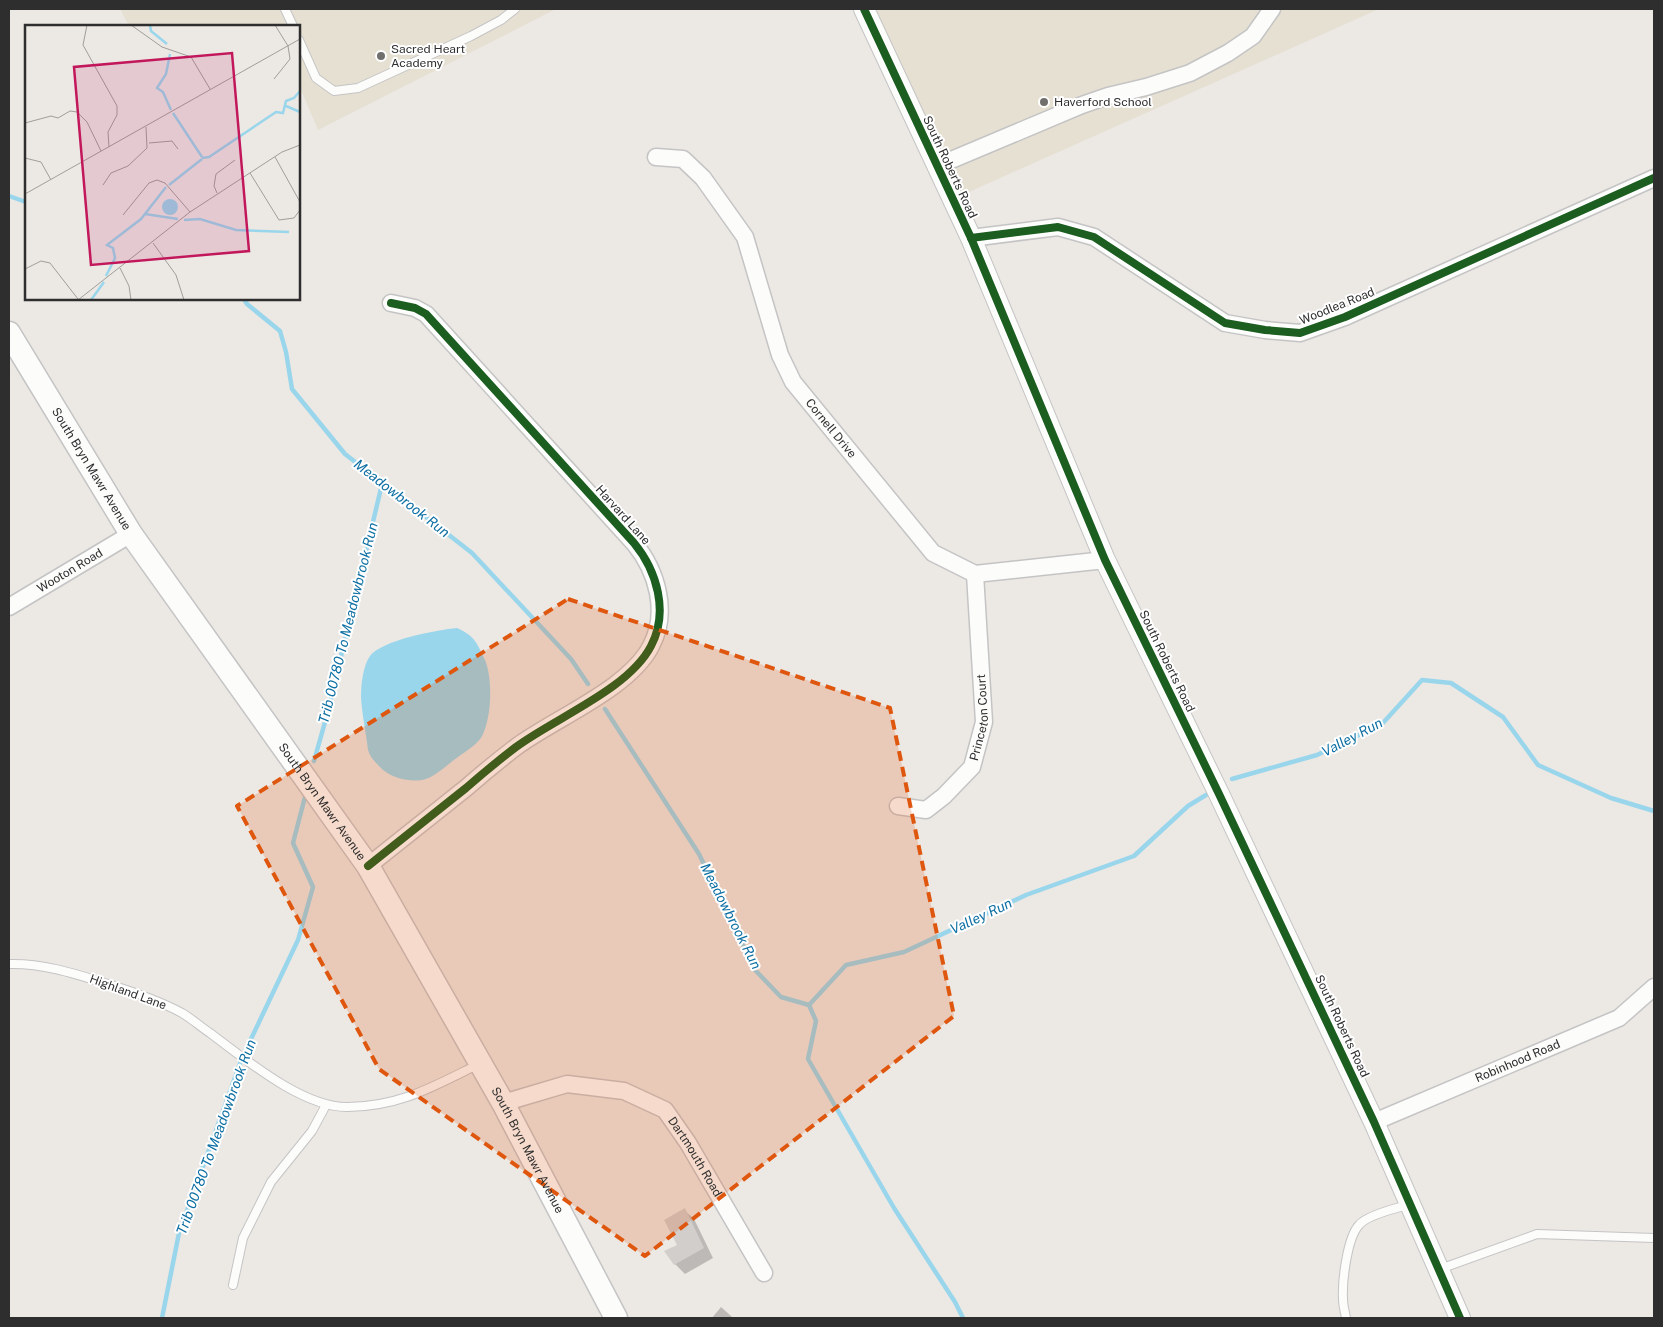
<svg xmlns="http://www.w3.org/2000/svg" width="1663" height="1327" font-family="'Public Sans',sans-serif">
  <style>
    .education { fill: #e6e0d3 }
    .water { fill: #99d6ec }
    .shadow { fill: #0003 }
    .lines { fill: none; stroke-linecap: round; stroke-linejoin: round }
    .stream { stroke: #99d6ec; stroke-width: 4.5 }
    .building { fill: #d1cecb }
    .service-casing { stroke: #c5c4c5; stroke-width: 10 }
    .minor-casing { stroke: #c5c4c5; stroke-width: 19 }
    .tertiary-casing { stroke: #c5c4c5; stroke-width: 22 }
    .secondary-casing { stroke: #c5c4c5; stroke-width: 25 }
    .service { stroke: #fcfcfb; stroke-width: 8 }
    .minor { stroke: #fcfcfb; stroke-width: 16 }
    .tertiary { stroke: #fcfcfb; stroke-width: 20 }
    .secondary { stroke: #fcfcfb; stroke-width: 22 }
    .cycleway-casing { stroke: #fff; stroke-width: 11 }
    .cycleway { stroke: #1b5e20; stroke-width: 8 }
    .marked { fill: #df570e; fill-opacity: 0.2; stroke: #df570e; stroke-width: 4; stroke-dasharray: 10 6; stroke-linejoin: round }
    .poi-dot { fill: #706f6e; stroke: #fff; stroke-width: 2 }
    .labels { text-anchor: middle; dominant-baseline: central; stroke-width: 4; stroke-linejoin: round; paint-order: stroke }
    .poi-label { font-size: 12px; fill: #2e2e2e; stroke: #fff; text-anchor: start }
    .street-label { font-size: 12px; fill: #2e2e2e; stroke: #fff }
    .water-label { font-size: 14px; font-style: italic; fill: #0d6fa3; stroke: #fff }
    .inset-river { fill: none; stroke: #99d6ec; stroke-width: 2.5 }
    .inset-road { fill: none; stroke: #a09e9b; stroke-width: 1 }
    .view { fill: #c2185b; fill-opacity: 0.15; stroke: #c2185b; stroke-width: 2.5 }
    .inset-edge { fill: none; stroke: #2e2e2e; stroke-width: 2.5 }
  </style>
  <rect width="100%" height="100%" fill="#ece8e4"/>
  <!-- education -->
  <g class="education">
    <path d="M120,9h436l-238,121 -19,-45v-59h-170z"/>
    <path d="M875,9h504l-419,187z"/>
  </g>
  <!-- water -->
  <path class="water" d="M457,628c18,8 20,15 28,32 8,19 7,59 -4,78 -6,8 -15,13 -23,19 -10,7 -21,18 -32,22 -13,4 -32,0 -43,-9 -6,-6 -13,-12 -15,-20 -2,-18 -6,-35 -7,-53 0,-13 2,-31 9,-41 12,-16 67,-26 87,-28z"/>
  <!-- shadow -->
  <g class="shadow">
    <path d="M684,1210l10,9 19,39 -28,16 -10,-10z"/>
    <path d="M721,1307l10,9 2,2h-21z"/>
  </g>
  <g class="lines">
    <!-- stream -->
    <g class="stream">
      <path d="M9,196l17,6"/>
      <path d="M244,299l3,5 33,27 6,21 6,37 53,65 127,99 99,106 17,25"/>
      <path d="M605,709l94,145 56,116 26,27 28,8 7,16 -8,38 86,149 61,94 8,16"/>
      <path d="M314,761l13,-46 55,-231"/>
      <path d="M1232,779l85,-24 65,-31 40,-44 29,3 52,34 35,48 73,33 43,13"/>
      <path d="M809,1005l37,-40 58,-13 122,-57 108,-39 54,-50 18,-11"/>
      <path d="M162,1318l17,-85 63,-175 56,-118 15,-53 -20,-44 13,-50"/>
    </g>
  </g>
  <!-- building -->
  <path class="building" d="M685,1208l19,40 -30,17 -10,-14 13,-6 -13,-25z"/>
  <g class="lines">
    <defs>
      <g id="service">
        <path d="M285,9l8,17"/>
        <path d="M299,40l17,38 18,13 24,-3 113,-52 30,-16 14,-11"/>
        <path d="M9,964c34,-1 67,10 99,20 26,8 50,16 74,29 10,6 19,14 28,20 35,26 93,75 138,74 53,-1 84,-20 131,-43"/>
        <path d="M1440,1269l97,-35 117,4"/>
        <path d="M233,1285l10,-47 28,-56 41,-51 14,-26"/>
        <path d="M1346,1318c-1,-6 -3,-12 -3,-19 -1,-17 4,-61 16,-74 7,-9 37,-17 49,-20"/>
      </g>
      <g id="minor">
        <path id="s1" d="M656,157l27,2 20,19 42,59 35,118 13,27 140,171 42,21 130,-14"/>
        <path d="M937,166l145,-61 26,-9 38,-9 44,-14 38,-20 25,-17 19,-27"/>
        <path d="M971,238l87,-11 36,10 131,86 40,7 35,3 45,-16 309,-139"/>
        <path id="s2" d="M9,607l122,-73"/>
        <path id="s3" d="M898,806l28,4 18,-14 28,-29 12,-45 -9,-148"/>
        <path d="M368,866c33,-26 65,-52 98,-78 16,-14 33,-28 50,-41 39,-29 113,-58 135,-101 18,-34 6,-75 -17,-103l-208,-229 -11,-6 -24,-5"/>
        <path id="s4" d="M503,1103l64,-19 57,7 41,19 23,33 76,130"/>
        <path id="s5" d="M1374,1122l245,-104 35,-31"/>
      </g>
      <path id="tertiary" d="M864,9l107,229 134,322 114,234 155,328 86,196"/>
      <g id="secondary">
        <path id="s6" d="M9,333l122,201 237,332 135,237 113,215"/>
      </g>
    </defs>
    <!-- service casing -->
    <use href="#service" class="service-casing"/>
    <!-- minor casing -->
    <use href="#minor" class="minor-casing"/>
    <!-- tertiary casing -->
    <use href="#tertiary" class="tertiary-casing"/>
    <!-- secondary casing -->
    <use href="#secondary" class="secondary-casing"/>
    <!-- service -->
    <use href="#service" class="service"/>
    <!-- minor -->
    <use href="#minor" class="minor"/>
    <!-- tertiary -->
    <use href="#tertiary" class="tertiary"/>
    <!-- secondary -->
    <use href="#secondary" class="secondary"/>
    <defs>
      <g id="cycleway">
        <path d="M864,9l107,229 134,322 114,234 155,328 86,196"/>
        <path d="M971,238l87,-11 36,10 131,86 40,7 35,3 45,-16 309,-139"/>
        <path d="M368,866c33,-26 65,-52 98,-78 16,-14 33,-28 50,-41 39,-29 113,-58 135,-101 18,-34 6,-75 -17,-103l-208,-229 -11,-6 -24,-5"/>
      </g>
    </defs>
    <!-- cycleway casing -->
    <use href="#cycleway" class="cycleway-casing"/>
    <!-- cycleway -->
    <use href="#cycleway" class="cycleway"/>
  </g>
  <!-- marked area -->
  <path class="marked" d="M568,599l322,109 64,308 -309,240 -266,-187 -142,-263z"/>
  <!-- markers -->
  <g class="poi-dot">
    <circle cx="381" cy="56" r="5"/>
    <circle cx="1044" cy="102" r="5"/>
  </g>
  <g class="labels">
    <!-- poi labels -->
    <g class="poi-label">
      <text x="391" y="49">Sacred Heart<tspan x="391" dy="14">Academy</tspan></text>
      <text x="1054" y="102">Haverford School</text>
    </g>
    <!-- street labels -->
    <g class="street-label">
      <text transform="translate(950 167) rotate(65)">South Roberts Road</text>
      <text transform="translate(1337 306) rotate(-22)">Woodlea Road</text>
      <text stroke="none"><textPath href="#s1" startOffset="340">Cornell Drive</textPath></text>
      <text stroke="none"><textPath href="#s6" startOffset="159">South Bryn Mawr Avenue</textPath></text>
      <text transform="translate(623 515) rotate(48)">Harvard Lane</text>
      <text stroke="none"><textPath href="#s2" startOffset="71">Wooton Road</textPath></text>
      <text transform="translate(1167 661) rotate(64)">South Roberts Road</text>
      <text stroke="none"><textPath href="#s3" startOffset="142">Princeton Court</textPath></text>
      <text stroke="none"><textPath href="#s6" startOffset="564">South Bryn Mawr Avenue</textPath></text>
      <text transform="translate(128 992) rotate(20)">Highland Lane</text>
      <text transform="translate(1342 1026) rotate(65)">South Roberts Road</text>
      <text stroke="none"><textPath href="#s5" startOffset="156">Robinhood Road</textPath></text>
      <text stroke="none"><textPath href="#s6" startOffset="969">South Bryn Mawr Avenue</textPath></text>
      <text stroke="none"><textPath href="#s4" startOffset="225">Dartmouth Road</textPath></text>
    </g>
    <!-- water labels -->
    <g class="water-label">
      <text transform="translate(402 498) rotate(38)">Meadowbrook Run</text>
      <text transform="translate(348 623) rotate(-76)">Trib 00780 To Meadowbrook Run</text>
      <text transform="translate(1352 737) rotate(-28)">Valley Run</text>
      <text transform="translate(731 916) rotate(63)">Meadowbrook Run</text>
      <text transform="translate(981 916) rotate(-25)">Valley Run</text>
      <text transform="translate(216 1137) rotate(-70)">Trib 00780 To Meadowbrook Run</text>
    </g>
  </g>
  <!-- overview -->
  <g transform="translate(25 25)">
    <rect width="275" height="275" fill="#ece8e4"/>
    <path d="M137 182a8 8 0 1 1 16 0a8 8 0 1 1-16 0Z" fill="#99d6ec"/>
    <path class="inset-river" d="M125,0l1,6 16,13M145,29l-4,20 -9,14 6,4 8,18M261,81l14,6M148,88l29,44M177,133l7,-1 67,-45 7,1 3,-12 8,-3 6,-7M144,160l33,-26M120,189l33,5M159,195l16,-1 36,11 53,2M81,251l9,-18 -2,-10 -6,-3 34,-26 25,-32M66,275l13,-18"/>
    <path class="inset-road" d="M62,0l-4,20 34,61v9l-9,17 1,15M106,0l31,22 29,10 19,32M249,54l16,-20 -2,-13 -13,-21M0,98l26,-7 7,2 12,-7 7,1 10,10 14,29M124,118l23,-2 6,8M250,132l25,45M0,133l16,4 10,18M225,148l29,47 15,-2 6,-8M78,160l8,-12 17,-7 19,-18 -1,-21M192,168l-3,-7 2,-12 19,-14M0,169l275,-155M98,190l26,-32 8,-3 8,3 25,29M128,218l23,32 8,25M95,243l9,18 2,14M0,244l16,-8 9,2 28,36M53,275l112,-88 92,-60 18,-7"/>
    <path class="view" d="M207,28l17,198 -158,14 -17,-198z"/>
    <rect width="275" height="275" class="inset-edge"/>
  </g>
  <!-- border -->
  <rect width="1663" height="1327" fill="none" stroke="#2e2e2e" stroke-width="20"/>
</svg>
